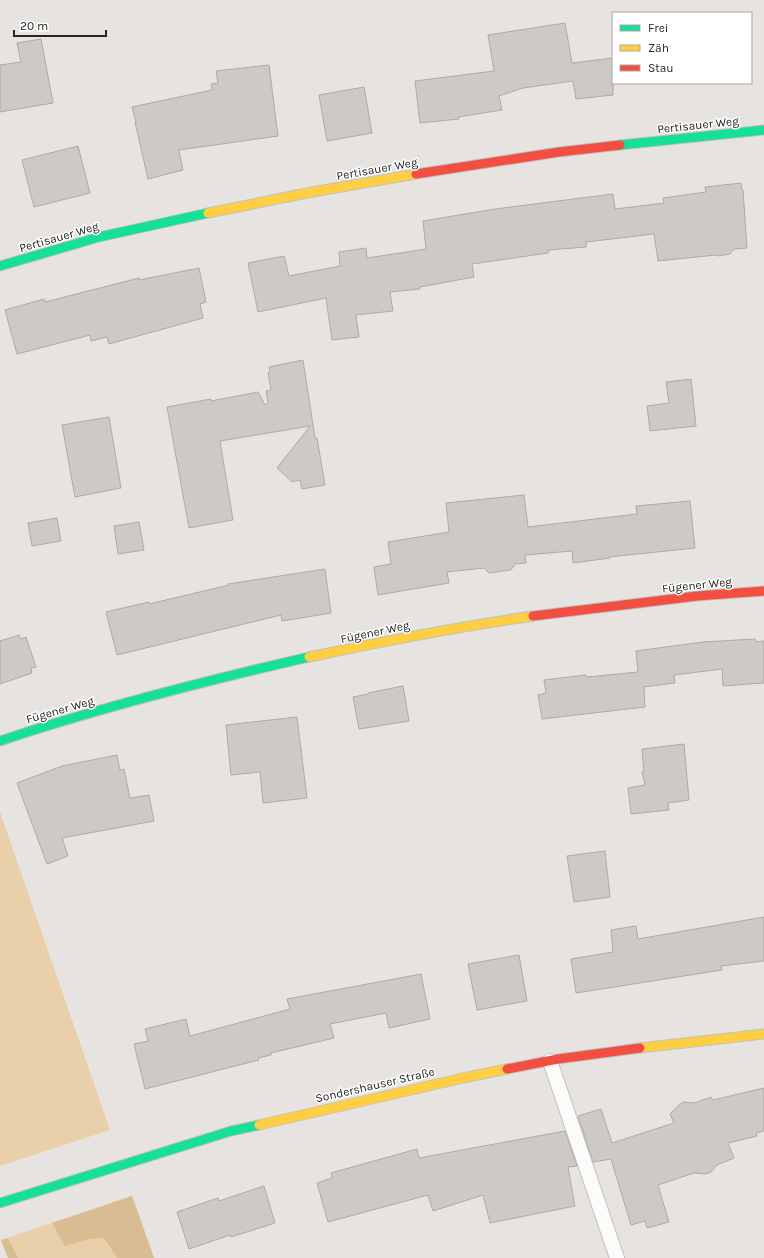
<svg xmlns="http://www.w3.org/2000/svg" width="764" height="1258" font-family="Karla,sans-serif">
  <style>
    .green { fill: #ead0aa }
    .forest { fill: #d9bd92 }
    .building { fill: #ccc9c7; stroke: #adaba8 }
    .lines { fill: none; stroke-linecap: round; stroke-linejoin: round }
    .lane-casing { stroke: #c3c1be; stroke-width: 16 }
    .fast-casing { stroke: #c3c1be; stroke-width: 11 }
    .slow-casing { stroke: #c3c1be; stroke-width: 11 }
    .jam-casing { stroke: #c3c1be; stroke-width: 11 }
    .lane { stroke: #fbfbfa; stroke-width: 14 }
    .fast { stroke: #16e098; stroke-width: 9 }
    .slow { stroke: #ffcf43; stroke-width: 9 }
    .jam { stroke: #f24e42; stroke-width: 9 }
    .labels { text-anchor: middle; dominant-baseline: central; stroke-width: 3; stroke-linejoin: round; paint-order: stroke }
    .street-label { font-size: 12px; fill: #252421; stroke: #fff }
  </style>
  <rect width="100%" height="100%" fill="#e6e3e0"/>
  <!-- green -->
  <g class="green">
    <path d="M0,812l110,318 -110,36z"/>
    <path d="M132,1196l22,62h-146l-7,-18z"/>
  </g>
  <!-- forest -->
  <g class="forest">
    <path d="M132,1196l22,62h-37l-1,-2 -12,-18 -15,1 -24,7 -13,-23z"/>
    <path d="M8,1238l10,20h-10l-7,-18z"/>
  </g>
  <!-- building -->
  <g class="building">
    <path d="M565,23l7,40 41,-5v37l-37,4 -3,-18 -50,7 -24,8 3,14 -44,7 1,2 -39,4 -5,-42 79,-10 -6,-36z"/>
    <path d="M41,39l12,64 -53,9v-47l21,-3 -4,-19z"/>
    <path d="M269,65l9,71 -99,14 4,20 -35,9 -13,-57h1l-4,-15 80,-17 -1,-6 7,-1 -2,-12z"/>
    <path d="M364,87l8,46 -45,8 -8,-46z"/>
    <path d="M78,146l12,47 -56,14 -12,-47z"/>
    <path d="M741,183l1,7h1l4,58 -13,1 -4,5 -13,2 -1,-1 -58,6 -4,-27 -68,8v5l-38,3v3l-76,11 2,13 -54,10v2l-30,3 3,19 -37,4 3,22 -27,3 -6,-42 -68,14 -10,-49 36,-7 5,20 51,-10 -1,-14 27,-4 1,10 59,-9 -3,-28 72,-12 118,-15 2,15 49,-6 -1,-5 43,-6 -1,-5z"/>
    <path d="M199,268l7,34 -6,2 3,14 -94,26 -2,-7 -16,4 -1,-6 -73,19 -12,-44 39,-11 1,3 94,-24v2z"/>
    <path d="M303,360l12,78h2l8,47 -23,4 -2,-9 -8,2 -15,-14 33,-42 -90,15 13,79 -44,8 -22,-121 44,-8v2l47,-9 7,13 3,-2 -2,-12 5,-1 -3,-17 2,-1 -1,-5z"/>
    <path d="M691,379l5,47 -46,5 -3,-25 22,-3 -3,-21z"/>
    <path d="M109,417l12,71 -46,9 -13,-72z"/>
    <path d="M524,495l4,32 109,-13 -1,-8 54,-5 5,47 -86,9 1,1 -37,5 -1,-12 -47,4 1,8 -11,1 -4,6 -22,3 -5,-5 -37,4 2,11 -71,12 -4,-28 17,-3 -3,-22 61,-10 -3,-29z"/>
    <path d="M57,518l4,23 -29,5 -4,-23z"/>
    <path d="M139,522l5,28 -26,4 -4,-28z"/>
    <path d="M325,569l6,44 -49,8 -1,-6 -164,40 -11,-43 43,-10v2l80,-19 -1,-1z"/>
    <path d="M19,635l2,4 5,-2 10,30 -5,1 1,5 -32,11v-43z"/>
    <path d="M755,639l1,3 8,-1v42l-41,3 -1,-17 -48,6 1,8 -31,4 1,20 -103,12 -4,-24 8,-2 -2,-13 42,-5 1,2 51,-5 -2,-21 67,-9z"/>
    <path d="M403,686l6,35 -50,8 -6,-32 15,-3v-1z"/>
    <path d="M297,717l10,81 -44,5 -3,-31 -29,3 -5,-50z"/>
    <path d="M684,744l5,56 -21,3 1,7 -38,4 -3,-26 17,-3 -3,-13h2l-2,-23z"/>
    <path d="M117,755l3,15 4,-1 6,29 19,-3 5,26 -92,17 6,18 -21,8 -30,-81 45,-17z"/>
    <path d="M605,851l5,46 -36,5 -7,-46z"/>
    <path d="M764,917v44l-43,5 1,4 -146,23 -5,-34 42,-7 -2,-22 25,-4 2,13z"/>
    <path d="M519,955l8,46 -50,9 -9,-46z"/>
    <path d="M421,974l9,45 -41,9 -3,-15 -56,11 4,14 -63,15v2l-13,3 1,2 -114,29 -11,-45 14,-3 -3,-12 41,-10 4,17 100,-27 -3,-10z"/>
    <path d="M764,1088v43l-8,2 1,3 -29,7 6,15 -17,7 -6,7 -6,2 -11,-1 -36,12 11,37 -22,6 -2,-7 -14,4 -20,-66 -18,3 -15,-46 23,-7 11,34 62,-20 -4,-9 7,-7 6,-5 11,1 17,-6 2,3z"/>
    <path d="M565,1131l12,35 -9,1 7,39 -85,17 -7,-28 -50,16 -5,-16 -100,27 -11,-39 15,-5 -1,-5 86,-24 2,9z"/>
    <path d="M264,1186l11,37 -44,14 -1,-2 -41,14 -12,-37 41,-14 1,3z"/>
  </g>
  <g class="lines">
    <defs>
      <path id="lane" d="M550,1061l67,197"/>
      <g id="fast">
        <path d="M620,145l144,-15"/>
        <path d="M0,266l99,-29 109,-24"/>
        <path d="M0,741c101,-34 205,-60 309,-84"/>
        <path d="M0,1203l231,-72 28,-6"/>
      </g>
      <g id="slow">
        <path d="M208,213l104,-21 104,-18"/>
        <path d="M309,657c75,-16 149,-30 224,-41"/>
        <path d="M640,1048l124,-14"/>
        <path d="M259,1125l204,-47 44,-9"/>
      </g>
      <g id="jam">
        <path d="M416,174l143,-22 61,-7"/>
        <path d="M533,616l164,-20 67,-5"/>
        <path d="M507,1069l51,-10 82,-11"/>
      </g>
    </defs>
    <!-- lane casing -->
    <use href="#lane" class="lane-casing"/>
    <!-- fast casing -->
    <use href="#fast" class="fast-casing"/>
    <!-- slow casing -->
    <use href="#slow" class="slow-casing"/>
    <!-- jam casing -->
    <use href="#jam" class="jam-casing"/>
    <!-- lane -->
    <use href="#lane" class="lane"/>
    <!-- fast -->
    <use href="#fast" class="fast"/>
    <!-- slow -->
    <use href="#slow" class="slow"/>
    <!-- jam -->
    <use href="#jam" class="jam"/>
  </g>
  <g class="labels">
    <!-- street labels -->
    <g class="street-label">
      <text transform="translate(698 125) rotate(-6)">Pertisauer Weg</text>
      <text transform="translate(377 169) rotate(-10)">Pertisauer Weg</text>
      <text transform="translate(59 237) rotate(-16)">Pertisauer Weg</text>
      <text transform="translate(697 585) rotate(-6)">Fügener Weg</text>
      <text transform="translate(375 632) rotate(-12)">Fügener Weg</text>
      <text transform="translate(60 710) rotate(-16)">Fügener Weg</text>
      <text transform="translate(375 1085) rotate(-13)">Sondershauser Straße</text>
    </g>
  </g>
  <!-- legend -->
  <rect x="612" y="12" width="140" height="72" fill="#ffffff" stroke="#a8a7a6"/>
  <rect x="620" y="25" width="20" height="6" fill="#16e098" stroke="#a8a7a6"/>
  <text x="648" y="32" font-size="12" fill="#252421">Frei</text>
  <rect x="620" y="45" width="20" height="6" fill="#ffcf43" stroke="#a8a7a6"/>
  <text x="648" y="52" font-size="12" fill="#252421">Zäh</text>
  <rect x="620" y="65" width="20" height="6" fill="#f24e42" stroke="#a8a7a6"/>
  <text x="648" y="72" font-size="12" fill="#252421">Stau</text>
  <!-- scale -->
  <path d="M14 30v6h92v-6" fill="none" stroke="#252421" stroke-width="2"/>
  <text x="20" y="30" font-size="12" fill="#252421" stroke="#ffffff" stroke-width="3" paint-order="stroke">20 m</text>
</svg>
